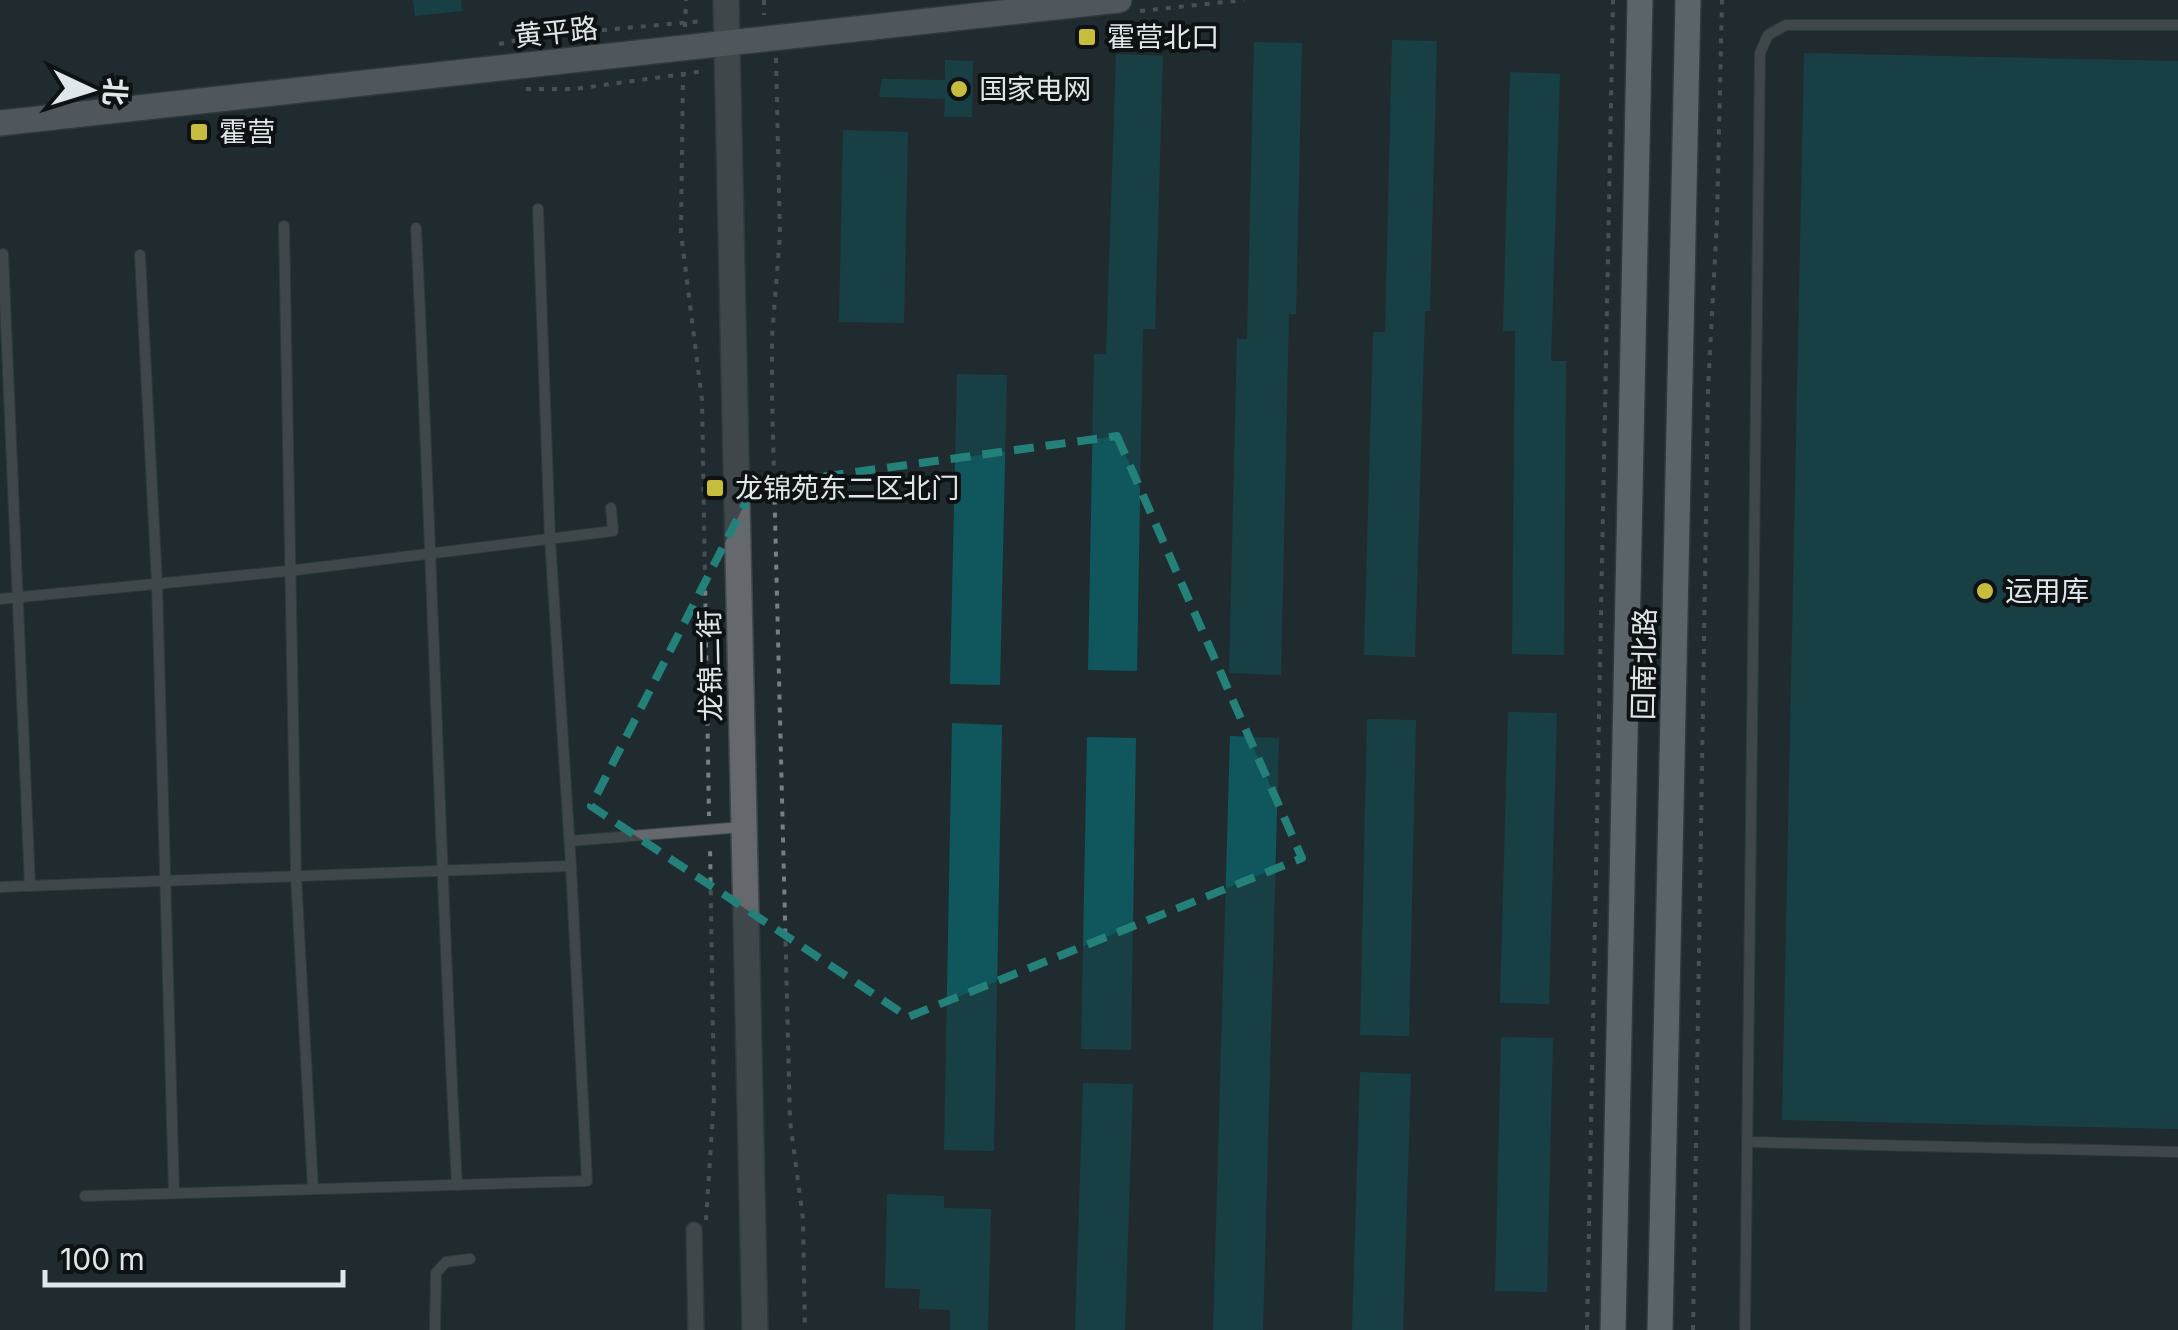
<svg xmlns="http://www.w3.org/2000/svg" width="2178" height="1330" font-family="Inter,'Noto Sans SC',sans-serif">
  <style>
    .building { fill: #0f575d }
    .lines { fill: none; stroke-linecap: round; stroke-linejoin: round }
    .service-casing { stroke: #3f494d; stroke-width: 12 }
    .pedestrian-casing { stroke: #3f494d; stroke-width: 18 }
    .tertiary-casing { stroke: #3f494d; stroke-width: 28 }
    .secondary-casing { stroke: #3f494d; stroke-width: 28 }
    .primary-casing { stroke: #3f494d; stroke-width: 28 }
    .path { stroke: #767f83; stroke-width: 4; stroke-dasharray: 5 8; stroke-linecap: butt }
    .service { stroke: #65696d; stroke-width: 10 }
    .pedestrian { stroke: #65696d; stroke-width: 15 }
    .tertiary { stroke: #65696d; stroke-width: 25 }
    .secondary { stroke: #878c93; stroke-width: 25 }
    .primary { stroke: #a1a8b0; stroke-width: 25 }
    .marked { fill: none; stroke: #24817a; stroke-width: 8; stroke-dasharray: 20 12; stroke-linejoin: round }
    .poi-dot { fill: #c6bc3d; stroke: #0e1214; stroke-width: 4 }
    .labels { text-anchor: middle; dominant-baseline: central; stroke-width: 8; stroke-linejoin: round; paint-order: stroke }
    .street-label { font-size: 28px; fill: #e0e7ea; stroke: #0e1214 }
    .poi-label { font-size: 28px; fill: #e0e7ea; stroke: #0e1214; text-anchor: start }
  </style>
  <rect width="100%" height="100%" fill="#202b2f"/>
  <!-- building -->
  <g class="building">
    <path d="M413,0h48l1,11 -47,5z"/>
    <path d="M1392,40l45,1 -7,270h-5l-10,346 -51,-2 9,-323h12z"/>
    <path d="M1254,42l48,1 -6,271h-7l-8,361 -52,-2 8,-334h10z"/>
    <path d="M1804,53l374,8v1068l-396,-9z"/>
    <path d="M1116,54l47,2 -8,273h-12l-6,342 -49,-1 6,-316h12z"/>
    <path d="M945,60l28,1 -1,56h-28l1,-18 -66,-2 3,-18 63,1z"/>
    <path d="M1510,72l50,2 -9,287h15l-2,294 -52,-1 3,-323h-12z"/>
    <path d="M843,130l65,2 -4,191 -65,-1z"/>
    <path d="M957,374l50,1 -7,310 -50,-1z"/>
    <path d="M1508,712l49,1 -8,291 -49,-1z"/>
    <path d="M1367,719l49,1 -7,316 -49,-1z"/>
    <path d="M952,723l50,2 -8,426 -50,-1z"/>
    <path d="M1230,736l49,2 -16,592h-50z"/>
    <path d="M1087,737l49,1 -5,312 -50,-1z"/>
    <path d="M1501,1037l52,1 -6,254 -52,-1z"/>
    <path d="M1360,1072l51,2 -8,256h-51z"/>
    <path d="M1083,1083l50,1 -8,246h-50z"/>
    <path d="M887,1194l57,2v12l47,1 -3,121h-38v-20l-31,-1 1,-20 -35,-1z"/>
  </g>
  <g class="lines">
    <defs>
      <g id="service">
        <path d="M284,226l12,650 17,313"/>
        <path d="M416,228c16,319 24,638 41,957"/>
        <path d="M3,254l27,632"/>
        <path d="M140,255l17,329 17,609"/>
        <path d="M0,599l288,-28 325,-40 -2,-23"/>
        <path d="M570,841l172,-14"/>
        <path d="M0,887l571,-21"/>
        <path d="M1747,1142l431,10"/>
        <path d="M85,1196l502,-15 -16,-315 -21,-327 -12,-330"/>
        <path d="M435,1330l1,-57 10,-11 24,-3"/>
        <path d="M1745,1330l15,-1277 8,-18 18,-10h392"/>
      </g>
      <path id="pedestrian" d="M694,1230l2,100"/>
      <path id="tertiary" d="M726,0l29,1330"/>
      <path id="secondary" d="M0,123l1119,-123"/>
      <g id="primary">
        <path d="M1613,1330l27,-1330"/>
        <path d="M1660,1330l28,-1330"/>
      </g>
    </defs>
    <!-- service casing -->
    <use href="#service" class="service-casing"/>
    <!-- pedestrian casing -->
    <use href="#pedestrian" class="pedestrian-casing"/>
    <!-- tertiary casing -->
    <use href="#tertiary" class="tertiary-casing"/>
    <!-- secondary casing -->
    <use href="#secondary" class="secondary-casing"/>
    <!-- primary casing -->
    <use href="#primary" class="primary-casing"/>
    <!-- path -->
    <g class="path">
      <path d="M764,0v15"/>
      <path d="M1140,11l104,-11"/>
      <path d="M685,27l1,-27"/>
      <path d="M499,44l38,-8 166,-15"/>
      <path d="M776,58l4,177 -8,102v58l18,726 13,98 2,111"/>
      <path d="M683,72l-2,161 21,167 7,416"/>
      <path d="M526,89h49l130,-18"/>
      <path d="M706,1220l8,-122 -4,-253"/>
      <path d="M1587,1330l26,-1330"/>
      <path d="M1693,1330l15,-941 9,-169 5,-220"/>
    </g>
    <!-- service -->
    <use href="#service" class="service"/>
    <!-- pedestrian -->
    <use href="#pedestrian" class="pedestrian"/>
    <!-- tertiary -->
    <use href="#tertiary" class="tertiary"/>
    <!-- secondary -->
    <use href="#secondary" class="secondary"/>
    <!-- primary -->
    <use href="#primary" class="primary"/>
  </g>
  <!-- marked area -->
  <path d="M0 0H2178V1330H0ZM1117,436l185,422 -394,159 -317,-211 163,-320z" fill="#202b2f" fill-opacity=".55" fill-rule="evenodd"/>
  <path class="marked" d="M1117,436l185,422 -394,159 -317,-211 163,-320z"/>
  <!-- markers -->
  <g class="poi-dot">
    <rect x="1077" y="27" width="20" height="20" rx="5"/>
    <circle cx="959" cy="89" r="10"/>
    <rect x="189" y="122" width="20" height="20" rx="5"/>
    <rect x="705" y="478" width="20" height="20" rx="5"/>
    <circle cx="1985" cy="591" r="10"/>
  </g>
  <g class="labels">
    <!-- street labels -->
    <g class="street-label">
      <text transform="translate(556 32) rotate(-6)">黄平路</text>
      <text transform="translate(1644 664) rotate(-89)">回南北路</text>
      <text transform="translate(710 666) rotate(-91)">龙锦二街</text>
    </g>
    <!-- poi labels -->
    <g class="poi-label">
      <text x="1107" y="37">霍营北口</text>
      <text x="979" y="89">国家电网</text>
      <text x="219" y="132">霍营</text>
      <text x="735" y="488">龙锦苑东二区北门</text>
      <text x="2005" y="591">运用库</text>
    </g>
  </g>
  <!-- north arrow -->
  <g transform="translate(90 90) rotate(94)" stroke="#0e1214" stroke-width="8" paint-order="stroke">
  <path d="M0-8L18 38L0 25L-18 38Z" fill="#e0e7ea"/>
  <text y="-15" font-size="28" font-weight="bold" text-anchor="middle" fill="#e0e7ea">北</text>
  </g>
  <!-- scale -->
  <path d="M45 1270v15h298v-15" fill="none" stroke="#e0e7ea" stroke-width="5"/>
  <text x="60" y="1270" font-size="30" fill="#e0e7ea" stroke="#0e1214" stroke-width="8" paint-order="stroke">100 m</text>
</svg>
